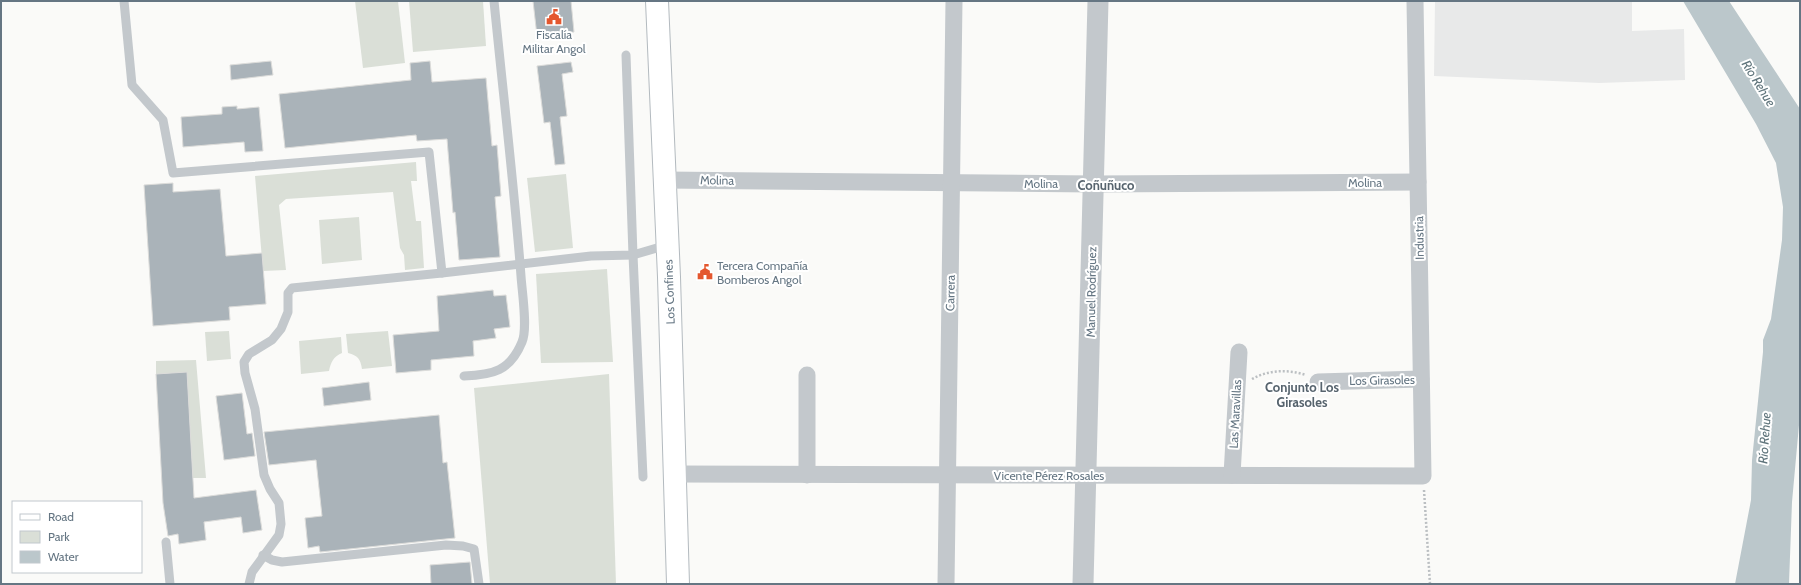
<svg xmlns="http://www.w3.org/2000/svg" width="1801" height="585" font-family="Cabin,sans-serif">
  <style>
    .built { fill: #e8e9e9 }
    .green { fill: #dadfd7 }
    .water { fill: #bbc7cb }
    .building { fill: #aab3b9; stroke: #dcdcda }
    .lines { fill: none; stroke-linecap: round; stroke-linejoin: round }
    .secondary-casing { stroke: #b3babf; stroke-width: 24 }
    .path { stroke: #bbbfc2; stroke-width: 2.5; stroke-dasharray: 2 2; stroke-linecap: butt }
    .service { stroke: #c3c8cc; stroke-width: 9 }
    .minor { stroke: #c3c8cc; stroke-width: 17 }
    .tertiary { stroke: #c3c8cc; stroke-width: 21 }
    .secondary { stroke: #fff; stroke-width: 22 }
    .labels { text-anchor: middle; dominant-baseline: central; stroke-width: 4; stroke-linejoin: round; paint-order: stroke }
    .poi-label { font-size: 12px; fill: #657683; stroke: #fff }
    .street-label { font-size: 12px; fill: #657683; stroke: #fff }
    .water-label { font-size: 13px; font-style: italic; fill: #60757c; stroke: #fff }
    .neighbourhood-label { font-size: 13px; font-weight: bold; fill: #57646e; stroke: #fff }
  </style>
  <rect width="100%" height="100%" fill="#fafaf8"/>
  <!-- built -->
  <path class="built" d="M1435,1h197v30l52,-2 1,51 -86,3 -165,-7z"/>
  <!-- green -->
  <g class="green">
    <path d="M355,1h43l7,62 -42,5z"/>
    <path d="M409,1h74l3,45 -73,6z"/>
    <path d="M416,162l1,19h-6l5,40h5l3,47 -19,2 -1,-15 -4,-7 -7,-56 -107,7 -7,6 7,65 -23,1 -8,-95z"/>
    <path d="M566,174l7,74 -38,4 -8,-74z"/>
    <path d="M359,217l3,43 -40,4 -3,-44z"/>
    <path d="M607,269l6,93 -72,1 -5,-89z"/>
    <path d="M229,331l2,28 -24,2 -2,-29z"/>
    <path d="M388,331l4,35 -30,3c-2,-11 -4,-13 -14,-16l-2,-19z"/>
    <path d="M341,337l1,16c-9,4 -11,9 -13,18l-28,3 -2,-33z"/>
    <path d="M196,360l10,118h-13l-6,-106 -31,2v-13z"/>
    <path d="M609,374l7,210h-126l-16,-196z"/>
  </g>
  <!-- water -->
  <path class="water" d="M1683,1h46l71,108v305l-8,88 -3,82h-54l16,-84 1,-40 11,-108v-12l8,-21 11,-79 1,-33 -7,-44 -20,-39z"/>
  <!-- building -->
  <g class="building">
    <path d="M533,1h38l3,31 -37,4z"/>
    <path d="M271,61l2,14 -42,5 -1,-15z"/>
    <path d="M430,61l2,21 54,-4 6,68 5,-1 4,51 -6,1 5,60 -41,3 -4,-48 -2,1 -6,-74 -30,2 -1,-6 -131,13 -6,-54 132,-14 -1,-17z"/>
    <path d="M571,62l2,10 -11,2 5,42 -7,1 5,47 -10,1 -5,-43 -6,1 -7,-57z"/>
    <path d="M237,106v3l22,-2 4,44 -18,1 -1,-10 -61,5 -2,-30 41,-3v-7z"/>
    <path d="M173,183v9l47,-3 6,67 36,-3 4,51 -37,3 1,13 -77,6 -9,-141z"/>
    <path d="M493,290l1,6 12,-1 4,32 -16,2 2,9 -23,3 1,15 -43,4v10l-35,3 -3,-38 46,-4 -2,-35z"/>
    <path d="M187,372l7,126 62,-8 6,40 -19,3 -2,-16 -37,5 2,18 -27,4 -1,-10 -10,2 -5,-33 -7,-129z"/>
    <path d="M369,382l2,18 -47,6 -2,-18z"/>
    <path d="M242,393l5,41 5,-1 3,23 -31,4 -8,-64z"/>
    <path d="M439,415l4,48 4,-1 8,76 -135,14 -1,-6 -11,2 -3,-30 17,-2 -6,-56 -47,5 -5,-33z"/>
    <path d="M470,562l2,22h-41l-1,-19z"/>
  </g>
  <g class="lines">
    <defs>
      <path id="secondary" d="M657,1l12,276 9,307"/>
    </defs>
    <!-- secondary casing -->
    <use href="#secondary" class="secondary-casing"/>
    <!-- path -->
    <g class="path">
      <path d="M1252,379c16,-9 36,-10 54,-4"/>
      <path d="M1424,490l6,94"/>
    </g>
    <!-- service -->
    <g class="service">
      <path d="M124,1l8,84 31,35 10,53 256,-21 13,121 149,-17 42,-1 34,-10"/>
      <path d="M626,55l7,200 10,222"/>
      <path d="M464,376c29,-1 46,-5 58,-34 6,-13 0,-50 -1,-66 -7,-92 -18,-183 -27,-275"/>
      <path d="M166,542l4,42"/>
      <path d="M263,555l9,5 10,2 164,-17 17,1 11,3 5,35"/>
      <path d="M249,584l3,-12 27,-37 2,-11 -2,-21 -9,-14 -6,-14 -9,-66 -10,-36 -1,-11 5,-8 23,-14 9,-11 7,-17v-19l4,-5 150,-15"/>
    </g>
    <!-- minor -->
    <g class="minor">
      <path d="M665,180l429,4 324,-2"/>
      <path d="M1318,382l103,-3"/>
      <path d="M675,474l748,2 -8,-475"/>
      <path d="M807,475v-100"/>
      <path d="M1232,475l7,-123"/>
      <path d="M946,584l8,-583"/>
    </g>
    <!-- tertiary -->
    <path class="tertiary" d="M1083,584l15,-583"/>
    <!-- secondary -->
    <use href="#secondary" class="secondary"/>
  </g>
  <!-- icons -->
  <defs>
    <symbol id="civic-bare" viewBox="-9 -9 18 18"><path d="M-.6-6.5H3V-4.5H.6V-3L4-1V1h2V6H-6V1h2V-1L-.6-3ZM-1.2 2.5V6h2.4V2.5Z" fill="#e4572e" stroke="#fff" stroke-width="2.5" paint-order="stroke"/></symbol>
  </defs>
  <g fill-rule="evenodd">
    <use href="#civic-bare" x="543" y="6" width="22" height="22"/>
    <use href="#civic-bare" x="694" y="261" width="22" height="22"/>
  </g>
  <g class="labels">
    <!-- poi labels -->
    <g class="poi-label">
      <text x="554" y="34">Fiscalía<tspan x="554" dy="14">Militar Angol</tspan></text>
      <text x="717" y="265" text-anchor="start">Tercera Compañía<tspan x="717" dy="14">Bomberos Angol</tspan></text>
    </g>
    <!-- street labels -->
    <g class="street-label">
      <text transform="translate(717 180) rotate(1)">Molina</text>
      <text x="1365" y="182">Molina</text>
      <text x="1041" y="183">Molina</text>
      <text transform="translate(1419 238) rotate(-91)">Industria</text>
      <text transform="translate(669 292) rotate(-92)">Los Confines</text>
      <text transform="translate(1091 292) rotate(-89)">Manuel Rodríguez</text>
      <text transform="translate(950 293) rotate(-89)">Carrera</text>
      <text transform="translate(1382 380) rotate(-1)">Los Girasoles</text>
      <text transform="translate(1235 414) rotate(-87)">Las Maravillas</text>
      <text x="1049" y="475">Vicente Pérez Rosales</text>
    </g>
    <!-- water labels -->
    <g class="water-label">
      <text transform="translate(1759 83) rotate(58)">Río Rehue</text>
      <text transform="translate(1764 438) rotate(-86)">Río Rehue</text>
    </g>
    <!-- neighbourhood labels -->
    <g class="neighbourhood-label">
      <text x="1106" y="185">Coñuñuco</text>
      <text x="1302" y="387">Conjunto Los<tspan x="1302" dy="15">Girasoles</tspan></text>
    </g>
  </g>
  <!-- border -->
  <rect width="1801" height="585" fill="none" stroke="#657683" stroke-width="4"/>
  <!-- legend -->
  <rect x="12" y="501" width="130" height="72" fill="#ffffff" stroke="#c1c8cd"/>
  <rect x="20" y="514" width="20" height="6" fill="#ffffff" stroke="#c1c8cd"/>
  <text x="48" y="521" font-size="12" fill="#657683">Road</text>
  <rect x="20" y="531" width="20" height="12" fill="#dadfd7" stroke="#c1c8cd"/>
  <text x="48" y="541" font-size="12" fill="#657683">Park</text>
  <rect x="20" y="551" width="20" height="12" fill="#bbc7cb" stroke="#c1c8cd"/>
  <text x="48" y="561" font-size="12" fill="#657683">Water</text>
</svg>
